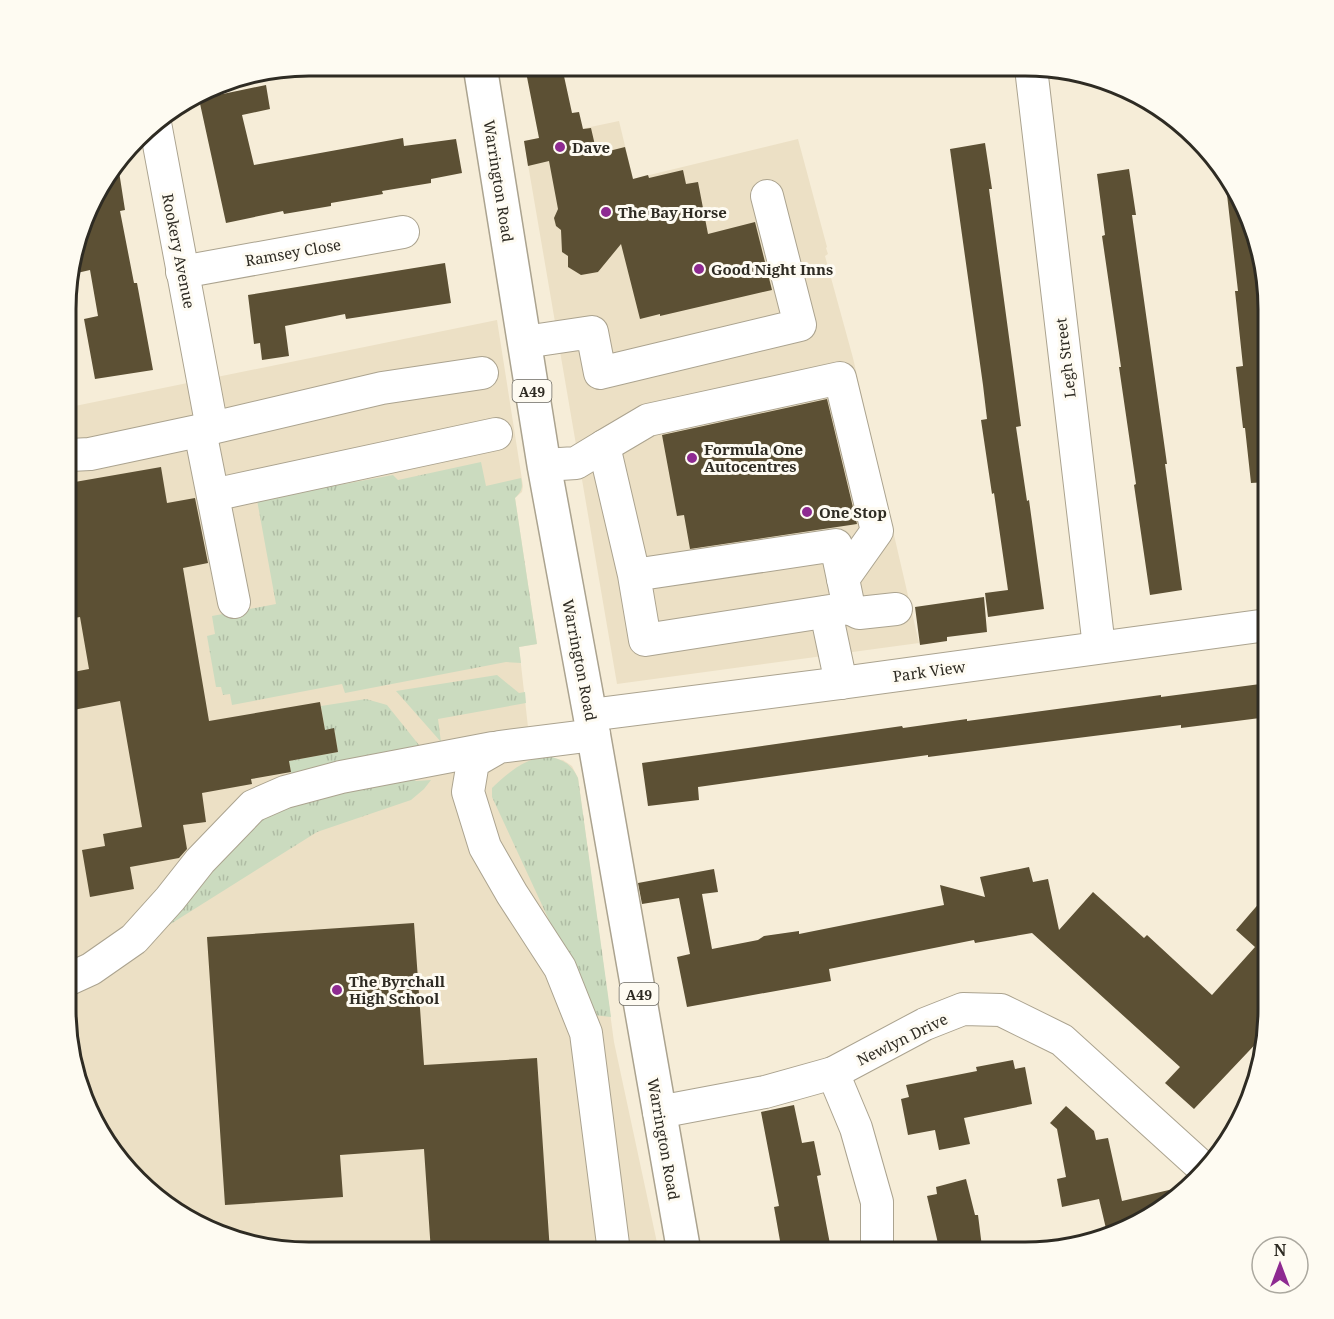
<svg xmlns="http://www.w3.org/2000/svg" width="1334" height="1319" font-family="'Noto Serif',serif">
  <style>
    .built { fill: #ece0c5 }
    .grass { fill: url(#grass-tufts) }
    .building { fill: #5c5034 }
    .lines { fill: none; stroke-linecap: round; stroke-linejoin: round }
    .minor-casing { stroke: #aba38f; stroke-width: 34 }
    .major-casing { stroke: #aba38f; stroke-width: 36 }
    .minor { stroke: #fff; stroke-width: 32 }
    .major { stroke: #fff; stroke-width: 33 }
    .poi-dot { fill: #8e2a91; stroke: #fefbf2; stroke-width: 2 }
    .labels { text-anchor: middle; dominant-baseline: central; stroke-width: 6; stroke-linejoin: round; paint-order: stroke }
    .shield { fill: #fefbf2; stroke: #6c6961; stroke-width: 1.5 }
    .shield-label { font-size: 14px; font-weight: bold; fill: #2e2b23 }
    .poi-label { font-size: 15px; font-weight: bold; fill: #2e2b23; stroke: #fefbf2; text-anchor: start }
    .street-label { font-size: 15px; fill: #2e2b23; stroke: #fefbf2 }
    .rim { fill: none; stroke: #2e2b23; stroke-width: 3 }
  </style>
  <defs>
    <pattern id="grass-tufts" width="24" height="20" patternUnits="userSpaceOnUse" patternTransform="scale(1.5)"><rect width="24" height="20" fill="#cbdbbf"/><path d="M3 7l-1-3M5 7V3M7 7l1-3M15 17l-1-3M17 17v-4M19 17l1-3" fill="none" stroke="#afbca4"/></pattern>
  </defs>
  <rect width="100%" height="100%" fill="#f6edd8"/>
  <!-- built -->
  <g class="built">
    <path d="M619,121l14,58 165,-40 29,108 -1,1 2,6 -3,2 28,102 66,285 -302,41 -93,-543z"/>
    <path d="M497,320l26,166 -1,6 -7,6 22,146 -18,3 9,80 8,30 27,3 9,6 6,12 36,264 45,210h-365l-92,-24 -86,-71 -37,-69 -12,-63 3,-618z"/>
  </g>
  <!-- grass -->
  <g class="grass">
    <path d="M481,462l5,24 35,-8c2,10 1,13 -6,20l22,146 -18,3 2,16 -15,-1 -161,31 -3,-9 -110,21 -2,-11 -7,1 -2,-8h-5l-9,-51 8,-2 -3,-18 64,-12 -19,-104 136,-25 5,5z"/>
    <path d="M497,675l22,18 6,-1 1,11 -88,16 3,23 -45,-51z"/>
    <path d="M366,699l21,6 36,45 -131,29 -3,-18 49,-9 -4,-23 -9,1 -4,-24z"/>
    <path d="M548,756c16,4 23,8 30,22l33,239 -18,-2 -101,-218v-9c15,-15 35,-31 56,-32z"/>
    <path d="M411,778l5,3 15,-1 -7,9 -13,11 -94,32 -156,98 95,-113 31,-13z"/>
  </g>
  <!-- building -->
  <g class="building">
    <path d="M525,67h37l10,46 7,-1 4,17 8,-1 6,26 28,-7 8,32 15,-4 1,3 34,-8 3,14 12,-2 10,52 47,-12 17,68 -112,26v-2l-20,5 -19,-75 -23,28 -17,3 -13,-8v-11l-6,-4 -1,-22 -5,-4 -2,-8 4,-9 -9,-48 -21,5 -4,-25 15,-3z"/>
    <path d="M266,85l4,24 -28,6 12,50 149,-27 1,8 52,-7 6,34 -31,6v4l-49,8 1,3 -52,9v3l-47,8 -1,-3 -57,12 -27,-124z"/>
    <path d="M985,143l7,46h-3l32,237 -5,1 11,74 2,-1 15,109 -56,8 -3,-24 23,-3 -14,-97 -2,1 -11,-74 6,-1 -4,-34 -33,-236z"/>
    <path d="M118,165l7,45 -5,1 14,72h3l16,87 -58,9 -11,-60 14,-3 -8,-46 -13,3 -3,-20 25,-65z"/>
    <path d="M1129,169l7,46h-4l35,249h-2l17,126 -32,5 -16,-110 2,-1 -17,-117h2l-19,-131 3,-1 -8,-61z"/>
    <path d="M1225,177l30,54 13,63v188l-17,1 -6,-55h-2l-7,-61 7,-1 -8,-75h3z"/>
    <path d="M445,263l6,40 -105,16 -1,-5 -60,12 4,30 -27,4 -2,-17 -6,1 -6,-49z"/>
    <path d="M827,399l30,125 -167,25 -6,-34 -7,1 -15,-81z"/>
    <path d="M161,467l6,36 28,-5 13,65 -25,5 26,153 111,-19 5,28 9,-2 4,24 -49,9 2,11 -40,7 1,5 -50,9 4,29 -23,3 4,24 -8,9 -49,9 4,22 -44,8 -8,-47 23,-4 -2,-12 39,-7 -22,-126 -52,10v-38l21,-4 -9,-52 -11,2v-136z"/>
    <path d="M984,597l3,35 -40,5v4l-27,4 -5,-38z"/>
    <path d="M1268,683v34l-87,11v-3l-253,32v-2l-230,32 1,13 -51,6 -6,-43 260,-37 1,2 64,-9v2l194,-26v2z"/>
    <path d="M1029,867l4,15 15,-3 11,51 34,-38 51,46 3,-3 65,60 43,-48 -19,-17 32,-37v132l-3,9 -71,75 -29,-26 15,-16 -148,-134 -57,10 -1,-3 -145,29 2,12 -144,26 -10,-50 13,-3 -11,-56 -37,6 -4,-21 76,-14 4,23 -16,2 10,55 46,-9 6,-4 35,-5v3l145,-29 -4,-20 45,12 -5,-20z"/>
    <path d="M414,923l10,142 113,-7 13,194h-119l-7,-103 -84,6 3,42 -118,8 -18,-268z"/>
    <path d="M1013,1060l2,9 10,-2 7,37 -68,14 6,26 -31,6 -4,-20 -27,5 -7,-36 8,-2 -3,-12 71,-14 -1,-4z"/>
    <path d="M794,1105l8,38 12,-2 7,34 -4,1 13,68 -11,2 1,6h-38l-8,-45 5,-1 -18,-94z"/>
    <path d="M1066,1106l28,25 2,9 12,-2 14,63 64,-15 -14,17 -64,34 -9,-38 -37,8 -5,-28 9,-2 -9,-48 -7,-6z"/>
    <path d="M966,1179l9,36h3l4,32 -42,5 -13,-56 10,-2 -1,-7z"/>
  </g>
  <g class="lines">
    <defs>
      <g id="minor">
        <path d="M1031,68l68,579"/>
        <path d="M155,123l57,305 170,-40 100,-15"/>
        <path d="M182,272l221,-40"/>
        <path d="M525,342l67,-10 8,41 200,-48 -33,-129"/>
        <path d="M200,431l34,171"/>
        <path d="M604,446l44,-26 192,-42 37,153 -34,48"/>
        <path d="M70,455l20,-1 122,-26"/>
        <path d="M544,465l32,-2 28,-17 30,129 11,65 204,-32 -13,-63 -202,30"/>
        <path d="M213,495l283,-61"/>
        <path d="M849,608l10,5 37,-4"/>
        <path d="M826,612l15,71"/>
        <path d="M590,715l251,-32 426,-58"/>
        <path d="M594,735l-95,12 -26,15 -5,30 17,55 27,47 48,74 26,65 28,219"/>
        <path d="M67,980l24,-11 43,-30 36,-40 30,-38 53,-55 32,-14 56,-15 152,-29"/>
        <path d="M833,1073l23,55 21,74v50"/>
        <path d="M659,1112l106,-20 68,-19 92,-49 38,-15 38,1 61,30 140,127"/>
      </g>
      <path id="major" d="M480,66l64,399 46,250 94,537"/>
    </defs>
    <!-- minor casing -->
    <use href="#minor" class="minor-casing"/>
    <!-- major casing -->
    <use href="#major" class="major-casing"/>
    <!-- minor -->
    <use href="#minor" class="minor"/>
    <!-- major -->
    <use href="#major" class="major"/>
  </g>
  <!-- markers -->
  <g class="poi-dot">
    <circle cx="560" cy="147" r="6"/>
    <circle cx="606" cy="212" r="6"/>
    <circle cx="699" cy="269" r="6"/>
    <circle cx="692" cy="458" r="6"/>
    <circle cx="807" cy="512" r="6"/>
    <circle cx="337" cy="990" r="6"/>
  </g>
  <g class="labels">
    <!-- shield labels -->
    <g class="shield">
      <rect x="512.5" y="380" width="39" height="22" rx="4.5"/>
      <rect x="619.5" y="983" width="39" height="22" rx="4.5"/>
    </g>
    <g class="shield-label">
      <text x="532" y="391">A49</text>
      <text x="639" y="994">A49</text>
    </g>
    <!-- poi labels -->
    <g class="poi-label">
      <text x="572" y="147">Dave</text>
      <text x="618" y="212">The Bay Horse</text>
      <text x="711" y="269">Good Night Inns</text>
      <text x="704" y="449">Formula One<tspan x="704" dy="17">Autocentres</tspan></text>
      <text x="819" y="512">One Stop</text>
      <text x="349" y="981">The Byrchall<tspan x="349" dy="17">High School</tspan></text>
    </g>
    <!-- street labels -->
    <g class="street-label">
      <text transform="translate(499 181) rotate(81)">Warrington Road</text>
      <text transform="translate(179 251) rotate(79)">Rookery Avenue</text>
      <text transform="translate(293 252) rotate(-10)">Ramsey Close</text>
      <text transform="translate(1065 358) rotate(-97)">Legh Street</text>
      <text transform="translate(580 660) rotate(79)">Warrington Road</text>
      <text transform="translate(929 671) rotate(-8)">Park View</text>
      <text transform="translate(902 1039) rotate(-26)">Newlyn Drive</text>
      <text transform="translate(664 1139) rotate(80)">Warrington Road</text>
    </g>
  </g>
  <!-- crop -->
  <path d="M0 0H1334V1319H0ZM309 76H1025A233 233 0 0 1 1258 309V1009A233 233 0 0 1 1025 1242H309A233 233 0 0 1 76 1009V309A233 233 0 0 1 309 76Z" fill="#fefbf2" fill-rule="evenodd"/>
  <path class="rim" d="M309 76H1025A233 233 0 0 1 1258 309V1009A233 233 0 0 1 1025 1242H309A233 233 0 0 1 76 1009V309A233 233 0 0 1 309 76Z"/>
  <!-- north arrow -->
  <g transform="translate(1280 1265)"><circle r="28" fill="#fefbf2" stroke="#aba89f" stroke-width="1.5"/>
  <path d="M0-4.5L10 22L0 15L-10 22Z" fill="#8e2a91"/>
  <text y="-9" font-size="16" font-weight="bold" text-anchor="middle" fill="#2e2b23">N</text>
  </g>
</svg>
